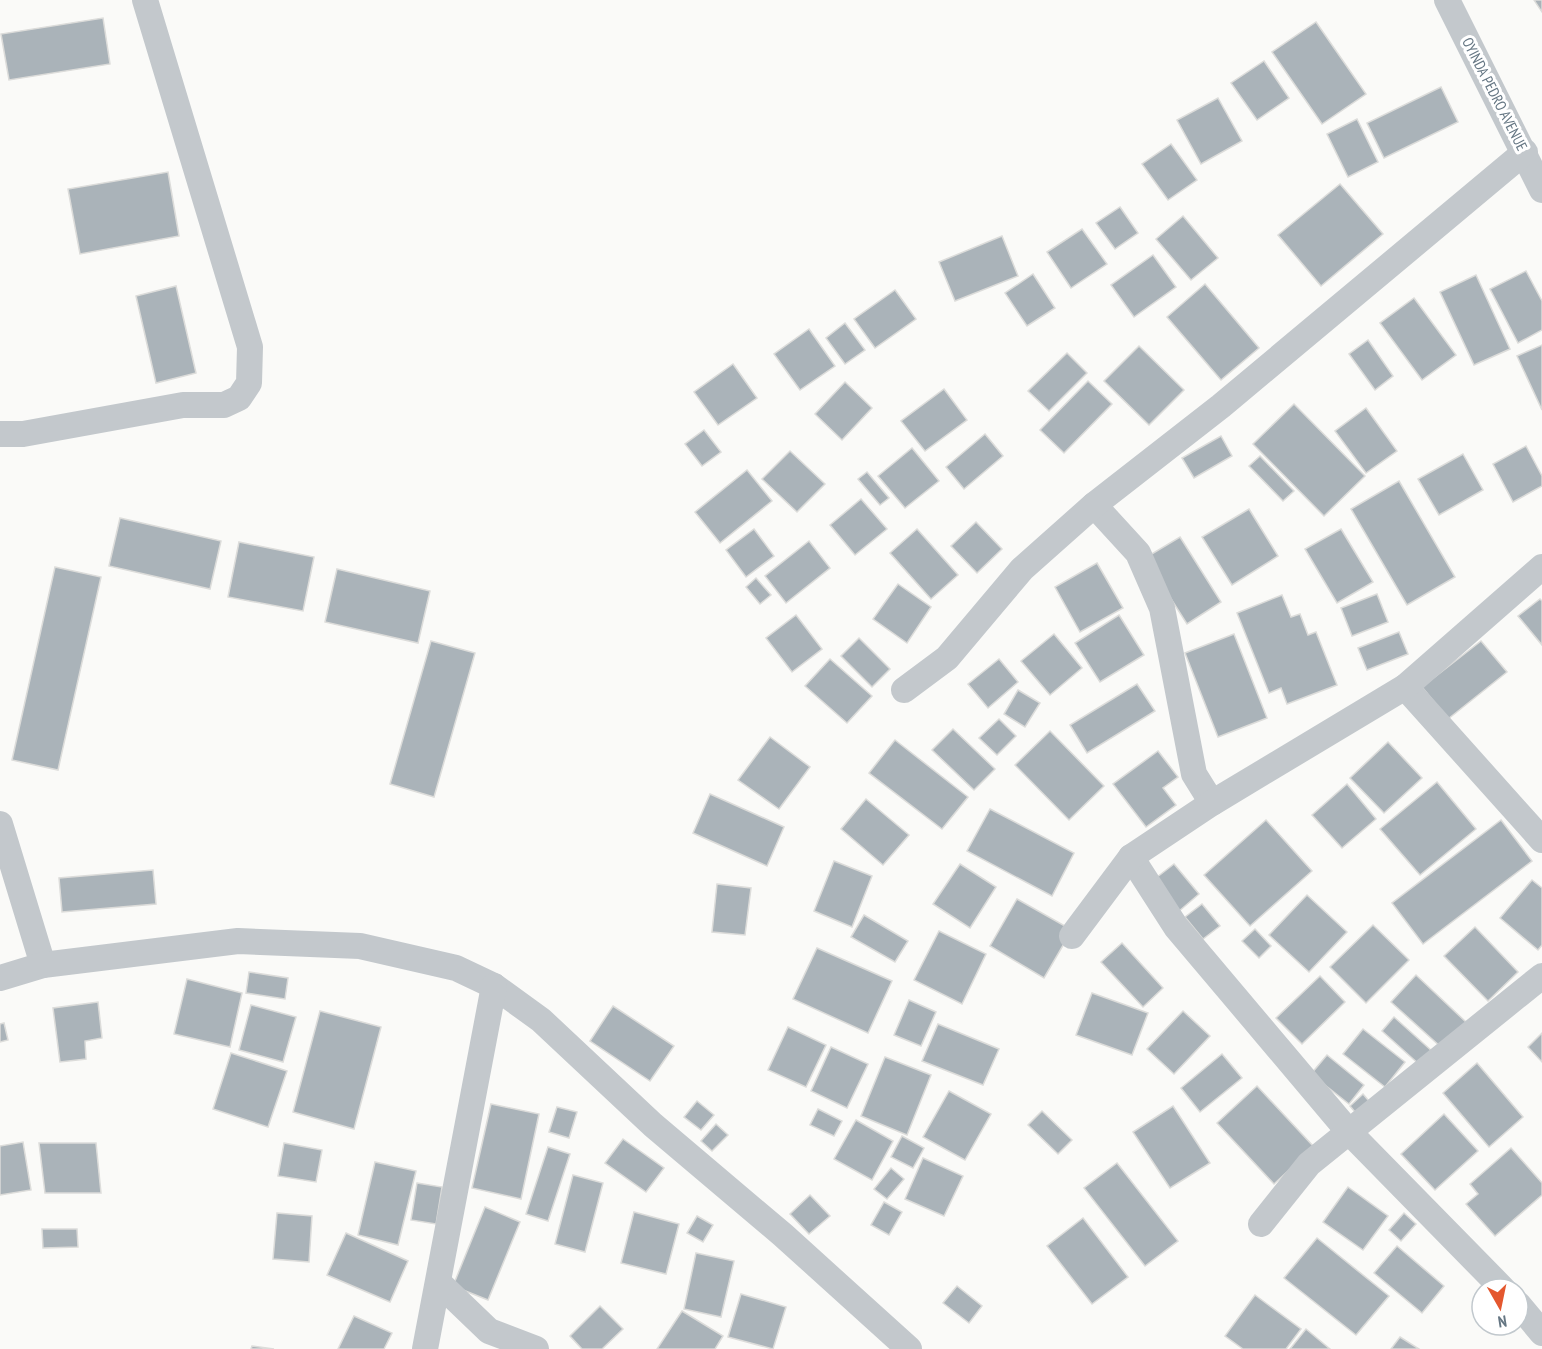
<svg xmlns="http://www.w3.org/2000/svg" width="1542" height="1349" font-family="'PT Sans Narrow',sans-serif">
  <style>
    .building { fill: #aab3b9; stroke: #dcdcda; stroke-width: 1.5 }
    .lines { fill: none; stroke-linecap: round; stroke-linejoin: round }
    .minor { stroke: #c3c8cc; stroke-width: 26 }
    .labels { text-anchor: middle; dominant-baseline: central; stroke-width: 6; stroke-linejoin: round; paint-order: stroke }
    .street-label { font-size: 15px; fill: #657683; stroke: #fff }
  </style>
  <rect width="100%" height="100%" fill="#fafaf8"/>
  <!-- building -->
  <g class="building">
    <path d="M1534,0h8v12z"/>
    <path d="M103,18l7,46 -101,16 -8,-46z"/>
    <path d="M1316,22l50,72 -44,30 -50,-72z"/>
    <path d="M1264,61l25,37 -32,22 -26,-37z"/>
    <path d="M1441,87l17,35 -74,36 -17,-35z"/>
    <path d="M1218,98l24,43 -41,23 -24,-44z"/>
    <path d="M1357,119l21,43 -30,15 -21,-43z"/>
    <path d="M1171,144l26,36 -29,20 -26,-36z"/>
    <path d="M168,172l11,64 -99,18 -12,-65z"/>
    <path d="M1340,184l43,50 -62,52 -43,-51z"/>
    <path d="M1120,207l18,26 -23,16 -19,-26z"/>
    <path d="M1183,216l35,42 -27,22 -35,-41z"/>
    <path d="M1082,229l25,35 -36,24 -24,-36z"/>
    <path d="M1002,236l16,40 -63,25 -16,-39z"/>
    <path d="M1153,255l23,32 -42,30 -23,-32z"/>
    <path d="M1526,271l16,30v29l-24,13 -28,-54z"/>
    <path d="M1033,274l22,34 -28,18 -22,-33z"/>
    <path d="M1476,275l34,74 -36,16 -34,-73z"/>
    <path d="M1205,284l54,64 -38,32 -54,-63z"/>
    <path d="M176,286l20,87 -40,10 -20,-87z"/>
    <path d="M895,290l21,29 -41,29 -21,-29z"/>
    <path d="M1414,298l42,57 -34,25 -42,-57z"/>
    <path d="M845,323l20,27 -20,14 -19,-26z"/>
    <path d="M809,329l26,37 -35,24 -26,-36z"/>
    <path d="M1368,340l25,36 -18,14 -26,-36z"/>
    <path d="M1542,345v65l-25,-54z"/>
    <path d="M1139,346l45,44 -35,35 -45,-44z"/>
    <path d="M1067,353l20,20 -38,38 -21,-20z"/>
    <path d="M733,364l24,34 -39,27 -24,-33z"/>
    <path d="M1088,381l24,23 -48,49 -24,-23z"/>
    <path d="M845,382l27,26 -30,32 -27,-26z"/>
    <path d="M944,389l23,31 -42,31 -24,-30z"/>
    <path d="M1294,404l71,72 -41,40 -71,-72z"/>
    <path d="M1366,408l31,43 -31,22 -31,-42z"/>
    <path d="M704,430l17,22 -19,14 -17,-22z"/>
    <path d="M985,434l18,22 -39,33 -18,-22z"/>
    <path d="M1221,436l11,20 -38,22 -12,-20z"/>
    <path d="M1526,446l16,30v10l-29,16 -20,-38z"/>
    <path d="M912,448l27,33 -34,27 -27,-32z"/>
    <path d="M790,451l35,33 -28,28 -35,-33z"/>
    <path d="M1463,454l20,36 -44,25 -21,-36z"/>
    <path d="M1260,456l34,35 -11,10 -34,-35z"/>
    <path d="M747,470l25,31 -52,42 -25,-31z"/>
    <path d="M867,472l22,26 -9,7 -22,-26z"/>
    <path d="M1399,481l56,96 -48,28 -56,-96z"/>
    <path d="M861,499l26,30 -32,26 -25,-30z"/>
    <path d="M1249,509l29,47 -46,29 -30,-48z"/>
    <path d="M120,518l101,23 -11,48 -101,-23z"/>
    <path d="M976,522l26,27 -25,24 -26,-27z"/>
    <path d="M754,529l20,27 -28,21 -20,-27z"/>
    <path d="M917,529l41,46 -27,24 -41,-46z"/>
    <path d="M1341,529l32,53 -36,21 -32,-54z"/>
    <path d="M1180,537l41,65 -34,22 -42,-66z"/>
    <path d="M809,541l21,27 -44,35 -21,-27z"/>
    <path d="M239,542l75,15 -11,54 -75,-14z"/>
    <path d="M1097,563l26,45 -43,24 -25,-45z"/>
    <path d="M55,567l46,10 -43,193 -46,-10z"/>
    <path d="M337,569l93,22 -12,52 -93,-21z"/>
    <path d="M756,578l15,17 -11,9 -14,-17z"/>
    <path d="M898,584l33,23 -24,36 -34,-24z"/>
    <path d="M1377,594l11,28 -36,14 -11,-28z"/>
    <path d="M1282,595l9,22 9,-3 8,21 8,-3 21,53 -50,19 -6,-16 -12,5 -32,-80z"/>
    <path d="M1540,599l2,2v44l-24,-29z"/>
    <path d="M796,615l26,34 -30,23 -26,-34z"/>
    <path d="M1119,615l25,40 -44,27 -25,-39z"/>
    <path d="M1399,632l9,22 -41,16 -9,-22z"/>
    <path d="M1054,634l28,34 -32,27 -29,-34z"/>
    <path d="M1234,634l33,84 -49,19 -33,-84z"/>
    <path d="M859,638l31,31 -18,18 -31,-31z"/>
    <path d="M431,641l44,12 -41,144 -44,-13z"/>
    <path d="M1481,641l26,31 -59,47 -26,-32z"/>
    <path d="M830,659l42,37 -25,27 -42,-37z"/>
    <path d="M999,659l19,23 -30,26 -20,-24z"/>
    <path d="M1137,684l18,27 -68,42 -17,-28z"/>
    <path d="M1018,690l22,13 -15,24 -21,-13z"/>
    <path d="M999,719l17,17 -19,19 -18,-17z"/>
    <path d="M953,729l42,40 -21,21 -42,-40z"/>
    <path d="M1050,731l54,55 -35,34 -54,-55z"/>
    <path d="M770,737l40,30 -31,42 -41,-29z"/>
    <path d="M895,740l73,57 -26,32 -73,-56z"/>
    <path d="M1388,742l34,36 -38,35 -34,-35z"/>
    <path d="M1158,751l20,26 -15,11 13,17 -30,22 -33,-43z"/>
    <path d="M1437,782l39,47 -56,46 -40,-46z"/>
    <path d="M1347,784l29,35 -34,29 -30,-33z"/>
    <path d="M710,794l74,33 -17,39 -74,-33z"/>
    <path d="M866,799l43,36 -26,30 -42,-36z"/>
    <path d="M990,809l84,44 -22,43 -85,-45z"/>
    <path d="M1266,820l46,51 -62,55 -46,-51z"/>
    <path d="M1501,820l31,41 -109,83 -31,-41z"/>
    <path d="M834,861l38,15 -20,51 -38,-16z"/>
    <path d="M960,864l36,23 -26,41 -37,-24z"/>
    <path d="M1174,864l25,30 -21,18 -26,-31z"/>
    <path d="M153,870l3,34 -94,8 -3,-34z"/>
    <path d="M1532,880l10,8v57l-4,5 -38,-32z"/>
    <path d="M717,884l34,4 -6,47 -33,-3z"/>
    <path d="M1307,895l40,37 -38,40 -40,-37z"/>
    <path d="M1017,899l55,31 -28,48 -54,-32z"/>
    <path d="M1202,904l18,22 -17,13 -18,-22z"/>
    <path d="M864,915l44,26 -13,21 -44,-25z"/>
    <path d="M1373,925l36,35 -43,43 -36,-36z"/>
    <path d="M1475,927l43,45 -30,29 -44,-45z"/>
    <path d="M1255,929l16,17 -12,12 -17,-17z"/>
    <path d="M939,931l47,23 -24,50 -48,-24z"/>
    <path d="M1122,943l41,45 -20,19 -42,-45z"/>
    <path d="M817,948l75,33 -24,52 -75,-34z"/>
    <path d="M249,972l39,6 -3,21 -39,-6z"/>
    <path d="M1416,975l51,48 -25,25 -51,-46z"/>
    <path d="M1320,976l25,26 -43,42 -26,-26z"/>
    <path d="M187,979l55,14 -12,54 -56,-13z"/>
    <path d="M1092,993l56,20 -16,42 -56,-20z"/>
    <path d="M909,1000l27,12 -15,34 -27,-11z"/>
    <path d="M98,1002l4,36 -17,3 1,18 -26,3 -7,-54z"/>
    <path d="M251,1005l45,12 -13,45 -44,-12z"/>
    <path d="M613,1006l61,40 -24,35 -60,-40z"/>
    <path d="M320,1011l61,16 -27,102 -61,-17z"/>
    <path d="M1183,1011l27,25 -36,38 -27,-25z"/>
    <path d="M1394,1017l39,35 -12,14 -39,-35z"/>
    <path d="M4,1023l4,17 -8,2v-18z"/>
    <path d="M938,1024l61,25 -16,36 -61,-24z"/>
    <path d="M788,1027l38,18 -20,42 -38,-17z"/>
    <path d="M1363,1029l42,33 -20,25 -42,-33z"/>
    <path d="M1542,1033v29l-14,-15z"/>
    <path d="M831,1047l37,17 -21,44 -36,-17z"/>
    <path d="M231,1053l56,18 -19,56 -55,-18z"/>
    <path d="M1222,1054l20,24 -42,34 -19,-24z"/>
    <path d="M1327,1055l37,30 -15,19 -38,-30z"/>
    <path d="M885,1057l46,18 -24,60 -46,-19z"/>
    <path d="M1477,1063l46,54 -34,30 -46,-54z"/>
    <path d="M1257,1086l57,61 -40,37 -57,-61z"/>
    <path d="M949,1091l42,23 -26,46 -42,-23z"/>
    <path d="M1363,1094l10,12 -13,12 -10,-12z"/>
    <path d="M697,1101l17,14 -13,15 -17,-13z"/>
    <path d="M491,1104l48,10 -18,85 -49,-11z"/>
    <path d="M1173,1106l37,57 -40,25 -37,-56z"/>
    <path d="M557,1107l20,5 -8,26 -20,-6z"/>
    <path d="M818,1109l24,12 -8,15 -24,-11z"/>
    <path d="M1042,1111l30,29 -14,14 -30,-29z"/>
    <path d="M1444,1114l34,37 -43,39 -34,-36z"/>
    <path d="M856,1120l37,21 -21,39 -38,-21z"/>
    <path d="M716,1124l12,11 -16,16 -11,-10z"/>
    <path d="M902,1136l22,12 -11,20 -22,-11z"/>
    <path d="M623,1139l41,29 -18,24 -41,-29z"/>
    <path d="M23,1142l8,48 -31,5v-49z"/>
    <path d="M39,1143h57l5,50h-56z"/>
    <path d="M284,1143l38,7 -6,32 -38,-6z"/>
    <path d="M548,1147l22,7 -22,67 -22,-7z"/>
    <path d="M1511,1148l31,35v12l-47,41 -29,-32 12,-10 -8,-10z"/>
    <path d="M923,1158l40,18 -19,40 -39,-17z"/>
    <path d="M375,1162l41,9 -18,74 -40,-10z"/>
    <path d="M1117,1163l61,78 -33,25 -61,-78z"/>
    <path d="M891,1168l13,11 -17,20 -13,-10z"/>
    <path d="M573,1175l30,8 -18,69 -30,-8z"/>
    <path d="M417,1183l25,4 -6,37 -25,-4z"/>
    <path d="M1348,1187l40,29 -25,34 -40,-28z"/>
    <path d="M810,1195l20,21 -21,18 -19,-20z"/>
    <path d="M884,1202l18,10 -13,23 -18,-10z"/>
    <path d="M485,1207l35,15 -32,78 -35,-14z"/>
    <path d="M634,1212l45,12 -13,50 -45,-11z"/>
    <path d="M277,1213l35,3 -3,46 -36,-3z"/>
    <path d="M1404,1213l12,11 -15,17 -12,-11z"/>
    <path d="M697,1216l16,9 -10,17 -16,-9z"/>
    <path d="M1083,1218l45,59 -36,27 -45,-58z"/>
    <path d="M42,1229h35l1,18 -35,1z"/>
    <path d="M346,1233l62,28 -18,41 -63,-27z"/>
    <path d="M1317,1238l72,58 -33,39 -72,-57z"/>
    <path d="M1397,1246l47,40 -22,27 -48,-40z"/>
    <path d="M696,1253l38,8 -13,56 -37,-8z"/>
    <path d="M957,1286l25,20 -13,17 -26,-20z"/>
    <path d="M741,1294l45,13 -13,42 -45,-12z"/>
    <path d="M1255,1295l46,34 -15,20h-43l-18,-13z"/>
    <path d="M600,1306l23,23 -21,20h-20l-12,-13z"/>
    <path d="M682,1311l41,25 -8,13h-58z"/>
    <path d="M354,1316l38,17 -8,16h-46z"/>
    <path d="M1306,1329l24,20h-40z"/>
    <path d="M1400,1337l19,12h-28z"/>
    <path d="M252,1346l22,3h-23z"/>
  </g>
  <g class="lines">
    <!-- minor -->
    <g class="minor">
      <path d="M1447,0l95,190"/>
      <path d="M0,434h23l160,-29h41l15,-7 10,-15 1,-36 -105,-347"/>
      <path d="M1094,505l44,48 24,55 32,166 18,29"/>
      <path d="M1405,687l137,153"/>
      <path d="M904,690l43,-32 75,-89 72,-64 127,-99 304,-254"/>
      <path d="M0,824l43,141"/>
      <path d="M1131,857l45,70 173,205 154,157"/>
      <path d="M1072,936l59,-79 81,-54 193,-116 137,-120"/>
      <path d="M0,978l43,-13 195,-24 122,5 96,22 38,18 47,34 112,105 130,110 126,114"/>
      <path d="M1261,1224l48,-60 233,-188"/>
      <path d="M439,1283l50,48 47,18"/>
      <path d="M1518,1304l24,29"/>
      <path d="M425,1349l69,-363"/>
    </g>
  </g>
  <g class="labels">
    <!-- street labels -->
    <g class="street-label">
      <text transform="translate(1495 94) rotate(63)">OYINDA PEDRO AVENUE</text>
    </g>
  </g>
  <!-- north arrow -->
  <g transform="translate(1500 1307) rotate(171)"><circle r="28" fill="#ffffff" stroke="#c1c8cd" stroke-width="1.5"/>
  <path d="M0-4.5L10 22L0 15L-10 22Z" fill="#e4572e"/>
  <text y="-9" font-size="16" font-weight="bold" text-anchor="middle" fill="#657683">N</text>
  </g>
</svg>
